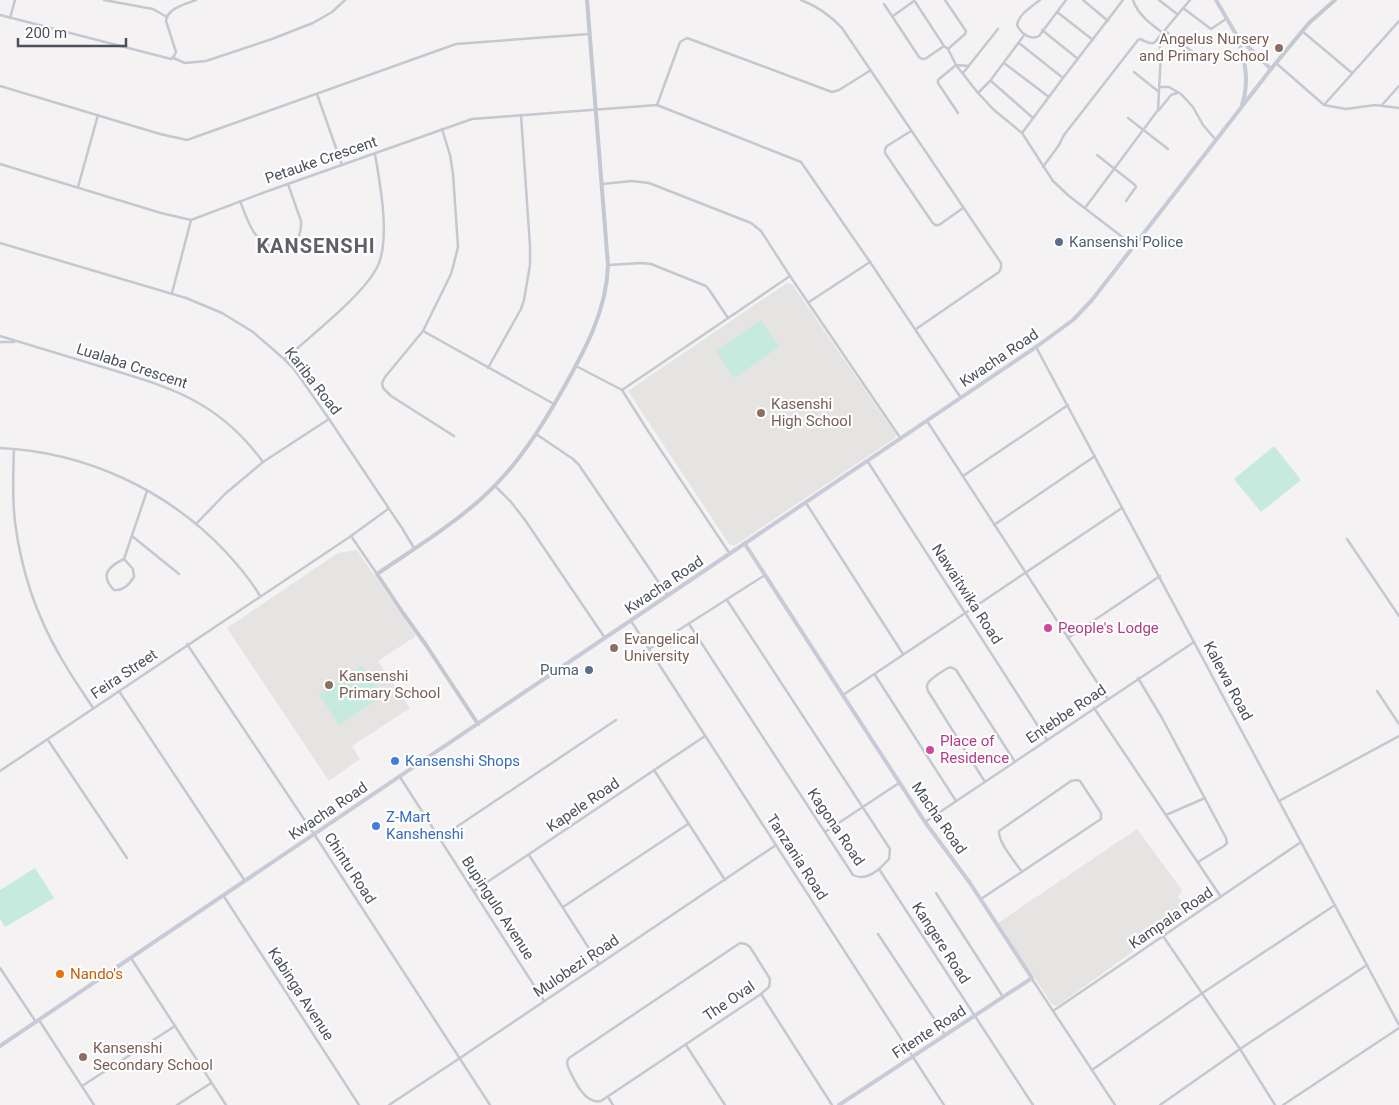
<svg xmlns="http://www.w3.org/2000/svg" width="1399" height="1105" font-family="Roboto,sans-serif">
  <style>
    .education { fill: #e5e4e3 }
    .green { fill: #c6ebde }
    .lines { fill: none; stroke-linecap: round; stroke-linejoin: round }
    .minor { stroke: #c4c8d1; stroke-width: 2.5 }
    .tertiary { stroke: #c4c8d1; stroke-width: 4 }
    .secondary { stroke: #c7cbd8; stroke-width: 4 }
    .education-dot { fill: #8d6e63; stroke: #fff; stroke-width: 2 }
    .service-dot { fill: #5c6f8a; stroke: #fff; stroke-width: 2 }
    .hotel-dot { fill: #d1479c; stroke: #fff; stroke-width: 2 }
    .shop-dot { fill: #3f7fe0; stroke: #fff; stroke-width: 2 }
    .food-dot { fill: #e8710a; stroke: #fff; stroke-width: 2 }
    .labels { text-anchor: middle; dominant-baseline: central; stroke-width: 4.5; stroke-linejoin: round; paint-order: stroke }
    .education-label { font-size: 15px; fill: #785e54; stroke: #fff; text-anchor: start }
    .street-label { font-size: 15px; fill: #4b505d; stroke: #fff }
    .service-label { font-size: 15px; fill: #4e5e75; stroke: #fff; text-anchor: start }
    .hotel-label { font-size: 15px; fill: #b23c85; stroke: #fff; text-anchor: start }
    .shop-label { font-size: 15px; fill: #366cbe; stroke: #fff; text-anchor: start }
    .food-label { font-size: 15px; fill: #c56008; stroke: #fff; text-anchor: start }
    .district-label { font-size: 20px; font-weight: bold; letter-spacing: 1px; fill: #5f6066; stroke: #fff }
  </style>
  <rect width="100%" height="100%" fill="#f4f2f2"/>
  <!-- education -->
  <g class="education">
    <path d="M787,283l5,1 104,151 -1,3 -161,108 -5,-2 -101,-153z"/>
    <path d="M357,550l59,86 -38,25 32,47 -58,38 8,13 -31,22 -102,-153 111,-75z"/>
    <path d="M1137,829l45,61 -4,7 13,13 -134,96 -5,-2 -54,-81z"/>
  </g>
  <!-- green -->
  <g class="green">
    <path d="M761,320l18,27 -45,31 -18,-27z"/>
    <path d="M1274,446l27,34 -40,32 -27,-33z"/>
    <path d="M362,666l20,30 -43,29 -20,-31z"/>
    <path d="M35,868l19,30 -49,29 -5,-8v-29z"/>
  </g>
  <g class="lines">
    <!-- minor -->
    <g class="minor">
      <path d="M104,0l49,9 14,8"/>
      <path d="M801,0c16,6 29,15 41,28l159,235v5l-2,4 -83,57"/>
      <path d="M914,0l30,46 4,3 8,16 22,28 16,17 28,23 31,48 16,15 65,50"/>
      <path d="M945,0l21,31 -1,3 -17,15"/>
      <path d="M1040,0c-9,7 -21,14 -23,25 4,8 13,16 22,11l27,-36"/>
      <path d="M1083,0l25,21"/>
      <path d="M1133,0c5,15 18,24 30,33"/>
      <path d="M1159,0l18,14"/>
      <path d="M884,4l35,53 3,2h3l19,-13"/>
      <path d="M1183,8l28,21 15,-10"/>
      <path d="M1057,12l36,28"/>
      <path d="M0,15l171,44 3,-3 2,-4 -10,-31c1,-13 20,-17 30,-21"/>
      <path d="M893,16l21,-15"/>
      <path d="M10,18l5,-18"/>
      <path d="M1042,30l36,29"/>
      <path d="M1165,31l38,29"/>
      <path d="M1302,31l50,42"/>
      <path d="M1019,43l44,35"/>
      <path d="M173,58l12,5 21,-2 66,-22 41,-16 19,-11 13,-12"/>
      <path d="M1004,63l45,34"/>
      <path d="M1276,63l48,42 75,-84"/>
      <path d="M1134,72l25,20"/>
      <path d="M963,73l35,-44"/>
      <path d="M991,81l42,37"/>
      <path d="M0,86l160,48 27,6 269,-96 133,-10"/>
      <path d="M1160,87h9l12,7 12,13 10,18 13,15"/>
      <path d="M978,93l12,-12 35,-47"/>
      <path d="M317,94l25,71"/>
      <path d="M657,105l23,-63 7,-4 145,54 7,-2 32,-20"/>
      <path d="M1324,105l22,4 29,-4 24,3"/>
      <path d="M1382,105l17,-19"/>
      <path d="M1159,110l12,-15 6,-2"/>
      <path d="M958,113l-20,-30v-3l18,-15 13,1"/>
      <path d="M1128,118l40,31"/>
      <path d="M442,129l8,26 3,19 5,73 -4,16 -3,11 -28,57 -38,46 -3,6 1,5 8,8 63,40"/>
      <path d="M911,131l-24,15 -2,3v4l47,69 3,3h4l24,-17"/>
      <path d="M1022,133l41,-55 60,-78"/>
      <path d="M1097,155l38,30 1,2 -10,14"/>
      <path d="M0,164l161,49 30,7 77,-29 204,-72 185,-14 144,57 69,100 91,136"/>
      <path d="M1043,167l16,-22 5,-10 74,-95 2,-1 9,4h5l36,-43"/>
      <path d="M602,184l30,-3 17,2 102,40 10,8 29,45 111,163"/>
      <path d="M78,187l20,-72"/>
      <path d="M240,201c11,28 12,38 41,50 14,-4 21,-16 20,-30l-13,-37"/>
      <path d="M1085,208l73,-98 3,-58 -3,-12"/>
      <path d="M0,243l186,55 36,15 31,19 31,27 10,10 35,50 73,109 12,20"/>
      <path d="M608,265l34,-2 9,1 55,22 4,5 18,27"/>
      <path d="M172,293l19,-73"/>
      <path d="M809,302l61,-40"/>
      <path d="M423,331l131,73"/>
      <path d="M0,336c33,10 66,20 99,30 70,21 119,34 164,96"/>
      <path d="M0,342h14"/>
      <path d="M1036,347l363,678"/>
      <path d="M285,359c24,-22 87,-70 95,-99 9,-29 0,-76 -5,-106"/>
      <path d="M576,366l46,24 26,41 82,123"/>
      <path d="M488,368l33,-59 3,-9 6,-35v-19l-9,-131"/>
      <path d="M622,390l168,-114"/>
      <path d="M927,421l181,278"/>
      <path d="M536,434l37,25 6,6 89,131"/>
      <path d="M0,448c85,4 166,41 225,103 13,14 25,28 35,45"/>
      <path d="M14,449c-1,24 -2,49 1,73 6,47 21,93 45,134 10,18 22,35 33,52"/>
      <path d="M868,462l179,278"/>
      <path d="M963,476l105,-71"/>
      <path d="M495,486l16,16 14,18 80,118"/>
      <path d="M806,503l97,151"/>
      <path d="M196,524l29,-30 38,-32 66,-43"/>
      <path d="M994,525l101,-69"/>
      <path d="M132,536l47,38"/>
      <path d="M351,536l26,38"/>
      <path d="M1347,539l52,77"/>
      <path d="M124,559l9,10 1,8c-5,8 -11,14 -20,13 -15,-15 -5,-24 10,-31l23,-68"/>
      <path d="M631,621l313,484"/>
      <path d="M689,624l164,251c14,7 27,-6 36,-16l1,-10 -163,-249"/>
      <path d="M1068,638l92,-62"/>
      <path d="M187,644l127,190 176,271"/>
      <path d="M649,649l116,-74"/>
      <path d="M875,675l81,126"/>
      <path d="M1138,678l24,40 64,120 1,5 -3,3 -26,16"/>
      <path d="M119,691l126,190"/>
      <path d="M1377,691l22,33"/>
      <path d="M843,695l279,-187"/>
      <path d="M1094,708l127,189"/>
      <path d="M48,740l79,118"/>
      <path d="M654,770l71,110"/>
      <path d="M0,771l351,-235 37,-27"/>
      <path d="M400,777l144,224"/>
      <path d="M985,782l-57,-91c-1,-3 -2,-4 0,-8 2,-4 16,-13 20,-15 4,-1 5,0 8,2l59,92"/>
      <path d="M1279,801l120,-65"/>
      <path d="M1166,815l39,-17"/>
      <path d="M925,822l269,-180"/>
      <path d="M825,832l74,-49"/>
      <path d="M440,838l176,-118"/>
      <path d="M529,855l70,109"/>
      <path d="M879,869l154,236"/>
      <path d="M474,891l231,-155"/>
      <path d="M936,893l67,104"/>
      <path d="M223,895l136,210"/>
      <path d="M981,899l120,-80v-6l-21,-32 -3,-1 -6,1 -72,50c-1,11 16,31 23,41"/>
      <path d="M563,907l125,-83"/>
      <path d="M878,934l67,101"/>
      <path d="M1163,936l77,113 35,56"/>
      <path d="M740,943l6,1 4,3 20,32 -1,8 -8,7 -160,107c-16,4 -27,-21 -33,-34l-1,-5 2,-4z"/>
      <path d="M131,958l95,147"/>
      <path d="M0,968l36,54"/>
      <path d="M1032,979l83,126"/>
      <path d="M761,994l71,111"/>
      <path d="M1053,1011l248,-169"/>
      <path d="M39,1020l55,85"/>
      <path d="M686,1045l39,60"/>
      <path d="M1092,1070l109,-76 134,-89"/>
      <path d="M82,1086l93,-60"/>
      <path d="M608,1097l5,8"/>
      <path d="M177,1105l34,-22"/>
      <path d="M389,1105l71,-47 316,-213"/>
      <path d="M1160,1105l80,-56 127,-84"/>
      <path d="M1283,1105l116,-77"/>
    </g>
    <!-- tertiary -->
    <g class="tertiary">
      <path d="M1271,69l38,-46 26,-23"/>
      <path d="M478,724l-52,-79 -23,-32 -26,-39c35,-24 73,-47 105,-76 34,-30 59,-70 81,-109 22,-39 44,-79 45,-124l-21,-265"/>
    </g>
    <!-- secondary -->
    <g class="secondary">
      <path d="M1237,36c8,24 13,45 5,69"/>
      <path d="M745,544l180,278 45,61 62,95 -193,127"/>
      <path d="M0,1046l1036,-699 37,-27 19,-20 179,-231 -34,-33 -21,-36"/>
    </g>
  </g>
  <!-- markers -->
  <g class="education-dot">
    <circle cx="1279" cy="48" r="5"/>
    <circle cx="761" cy="413" r="5"/>
    <circle cx="614" cy="648" r="5"/>
    <circle cx="329" cy="685" r="5"/>
    <circle cx="83" cy="1057" r="5"/>
  </g>
  <g class="service-dot">
    <circle cx="1059" cy="242" r="5"/>
    <circle cx="589" cy="670" r="5"/>
  </g>
  <g class="hotel-dot">
    <circle cx="1048" cy="628" r="5"/>
    <circle cx="930" cy="750" r="5"/>
  </g>
  <g class="shop-dot">
    <circle cx="395" cy="761" r="5"/>
    <circle cx="376" cy="826" r="5"/>
  </g>
  <circle class="food-dot" cx="60" cy="974" r="5"/>
  <g class="labels">
    <!-- education labels -->
    <g class="education-label">
      <text x="1269" y="39" text-anchor="end">Angelus Nursery<tspan x="1269" dy="17">and Primary School</tspan></text>
      <text x="771" y="404">Kasenshi<tspan x="771" dy="17">High School</tspan></text>
      <text x="624" y="639">Evangelical<tspan x="624" dy="17">University</tspan></text>
      <text x="339" y="676">Kansenshi<tspan x="339" dy="17">Primary School</tspan></text>
      <text x="93" y="1048">Kansenshi<tspan x="93" dy="17">Secondary School</tspan></text>
    </g>
    <!-- street labels -->
    <g class="street-label">
      <text transform="translate(321 160) rotate(-19)">Petauke Crescent</text>
      <text transform="translate(999 358) rotate(-34)">Kwacha Road</text>
      <text transform="translate(132 366) rotate(18)">Lualaba Crescent</text>
      <text transform="translate(313 381) rotate(52)">Kariba Road</text>
      <text transform="translate(664 585) rotate(-34)">Kwacha Road</text>
      <text transform="translate(967 594) rotate(57)">Nawaitwika Road</text>
      <text transform="translate(124 674) rotate(-34)">Feira Street</text>
      <text transform="translate(1228 681) rotate(62)">Kalewa Road</text>
      <text transform="translate(1066 714) rotate(-34)">Entebbe Road</text>
      <text transform="translate(583 805) rotate(-34)">Kapele Road</text>
      <text transform="translate(328 811) rotate(-34)">Kwacha Road</text>
      <text transform="translate(939 818) rotate(55)">Macha Road</text>
      <text transform="translate(836 827) rotate(56)">Kagona Road</text>
      <text transform="translate(797 857) rotate(57)">Tanzania Road</text>
      <text transform="translate(350 868) rotate(57)">Chintu Road</text>
      <text transform="translate(498 908) rotate(57)">Bupingulo Avenue</text>
      <text transform="translate(1171 918) rotate(-34)">Kampala Road</text>
      <text transform="translate(941 943) rotate(57)">Kangere Road</text>
      <text transform="translate(576 966) rotate(-34)">Mulobezi Road</text>
      <text transform="translate(301 994) rotate(57)">Kabinga Avenue</text>
      <text transform="translate(729 1001) rotate(-34)">The Oval</text>
      <text transform="translate(929 1032) rotate(-33)">Fitente Road</text>
    </g>
    <!-- service labels -->
    <g class="service-label">
      <text x="1069" y="242">Kansenshi Police</text>
      <text x="579" y="670" text-anchor="end">Puma</text>
    </g>
    <!-- hotel labels -->
    <g class="hotel-label">
      <text x="1058" y="628">People's Lodge</text>
      <text x="940" y="741">Place of<tspan x="940" dy="17">Residence</tspan></text>
    </g>
    <!-- shop labels -->
    <g class="shop-label">
      <text x="405" y="761">Kansenshi Shops</text>
      <text x="386" y="817">Z-Mart<tspan x="386" dy="17">Kanshenshi</tspan></text>
    </g>
    <!-- food labels -->
    <g class="food-label">
      <text x="70" y="974">Nando's</text>
    </g>
    <!-- district labels -->
    <g class="district-label">
      <text x="316" y="246">KANSENSHI</text>
    </g>
  </g>
  <!-- scale -->
  <path d="M18 38v8h108v-8" fill="none" stroke="#4b505d" stroke-width="2.5"/>
  <text x="25" y="38" font-size="15" fill="#4b505d" stroke="#ffffff" stroke-width="4" paint-order="stroke">200 m</text>
</svg>
